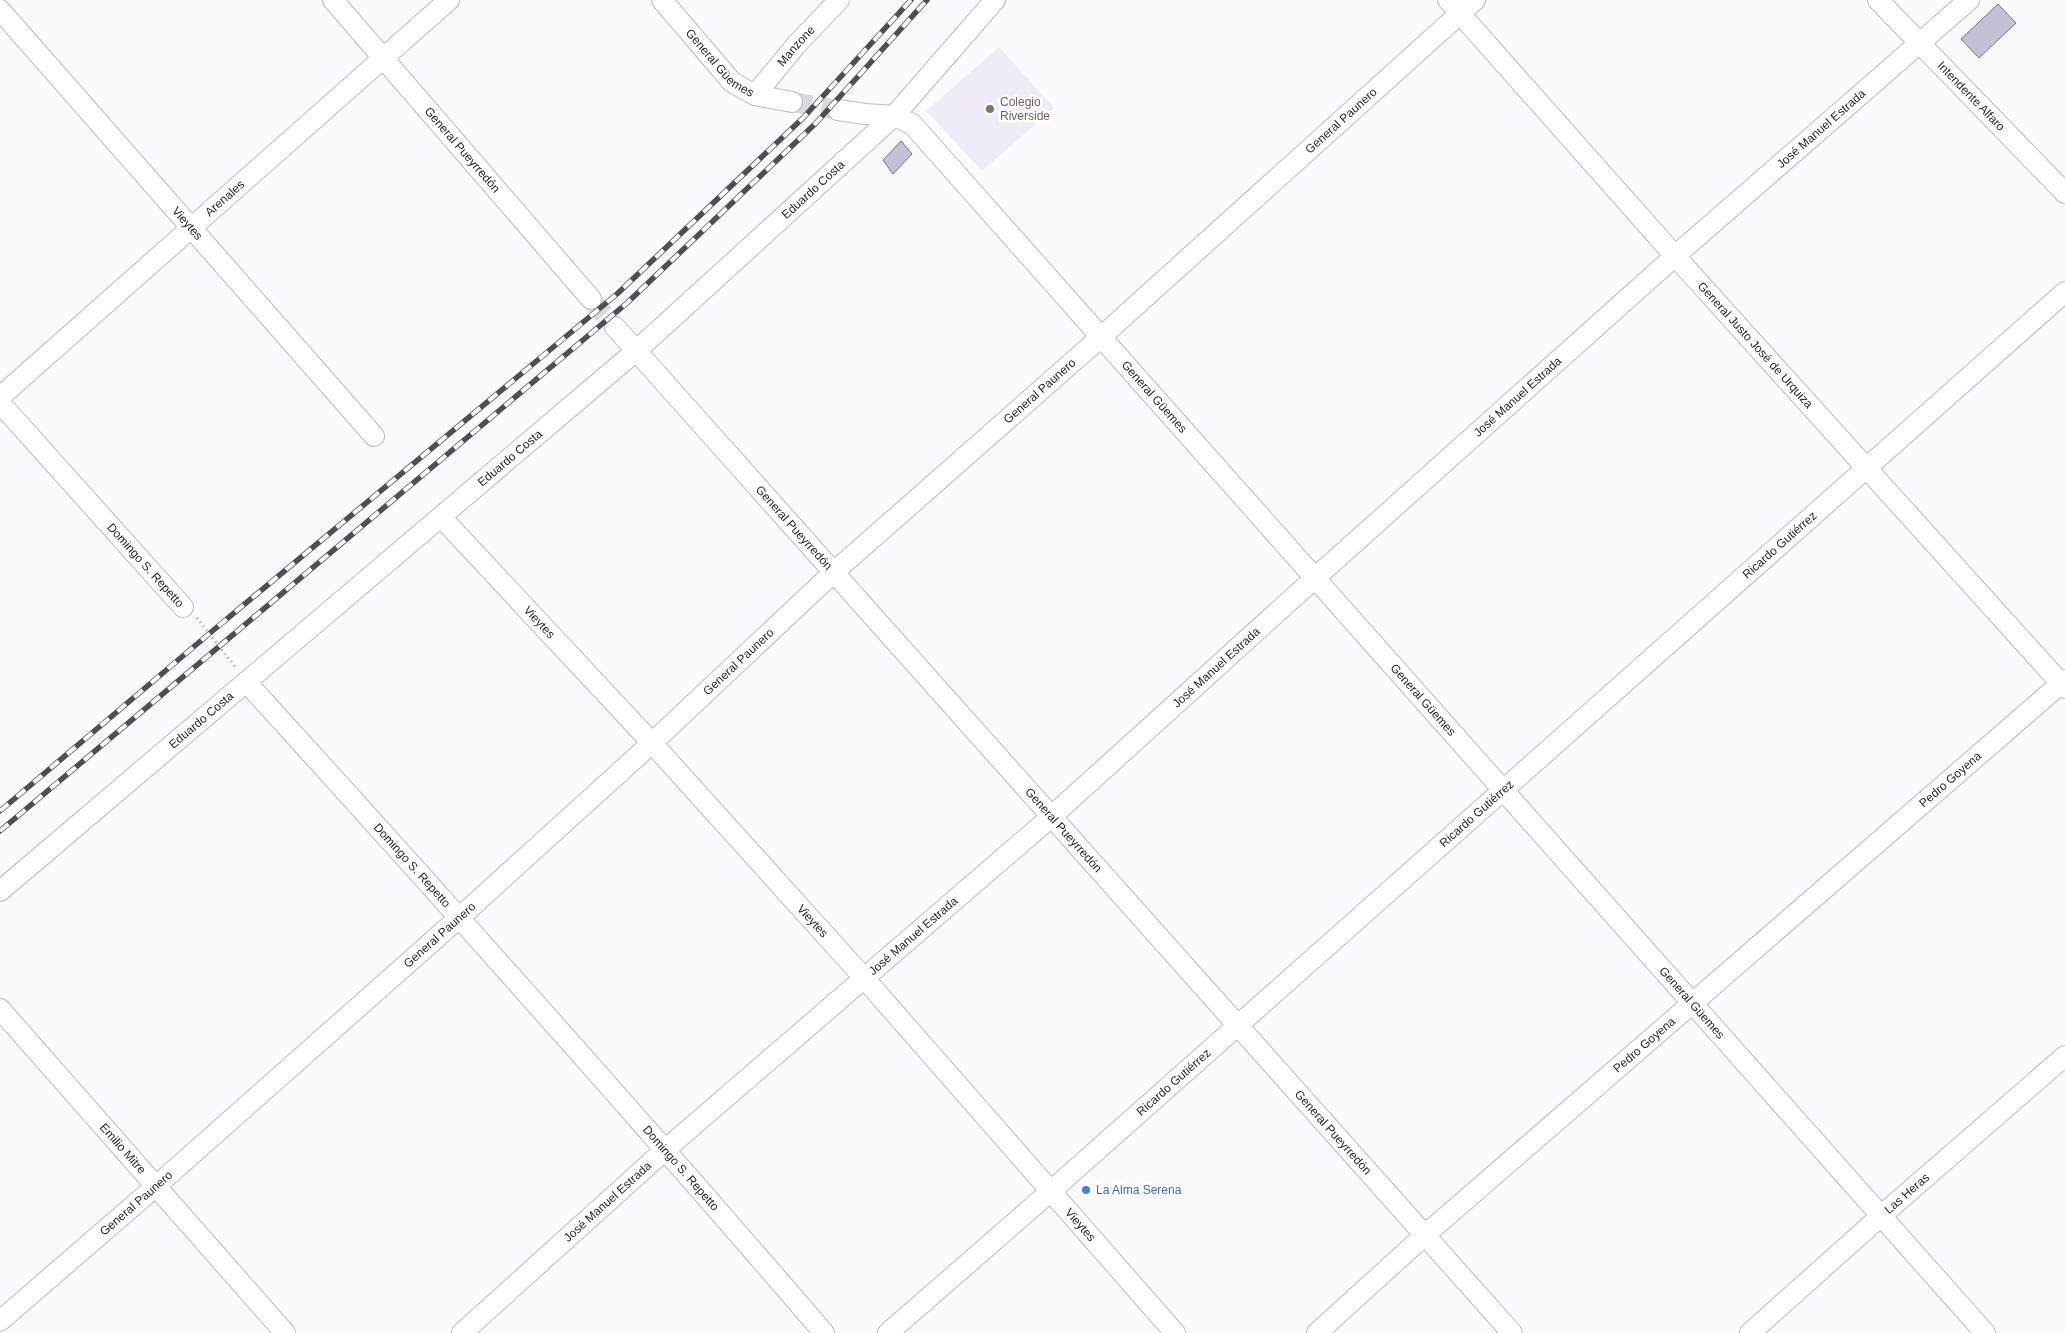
<svg xmlns="http://www.w3.org/2000/svg" width="2065" height="1333" font-family="Arial,sans-serif">
  <style>
    .built { fill: #efecf7 }
    .building { fill: #c7c0d5; stroke: #7b7487 }
    .lines { fill: none; stroke-linecap: round; stroke-linejoin: round }
    .street-tunnel { stroke: #dad9de; stroke-width: 20; stroke-dasharray: 20 10; stroke-linecap: butt }
    .street-casing { stroke: #bfb7cc; stroke-width: 22 }
    .path { stroke: #9b9a9f; stroke-width: 3; stroke-dasharray: 1 4; stroke-linecap: butt }
    .street { stroke: #fff; stroke-width: 20 }
    .rail-casing { stroke: #504e54; stroke-width: 5.5 }
    .rail { stroke: #fff; stroke-width: 4; stroke-dasharray: 11; stroke-linecap: butt }
    .education-dot { fill: #8d6e63; stroke: #fff; stroke-width: 2 }
    .shop-dot { fill: #3f7fe0; stroke: #fff; stroke-width: 2 }
    .labels { text-anchor: middle; dominant-baseline: central; stroke-width: 5; stroke-linejoin: round; paint-order: stroke }
    .street-label { font-size: 12px; fill: #211f26; stroke: #fff }
    .education-label { font-size: 12px; fill: #785e54; stroke: #fff; text-anchor: start }
    .shop-label { font-size: 12px; fill: #366cbe; stroke: #fff; text-anchor: start }
  </style>
  <rect width="100%" height="100%" fill="#fbfafe"/>
  <!-- built -->
  <path class="built" d="M999,47l55,61 -72,63 -56,-60z"/>
  <!-- building -->
  <g class="building">
    <path d="M1998,4l18,19 -37,35 -18,-19z"/>
    <path d="M901,141l11,13 -19,20 -10,-14z"/>
  </g>
  <g class="lines">
    <!-- street-tunnel -->
    <g class="street-tunnel">
      <path d="M792,102l46,8"/>
      <path d="M591,299l24,28"/>
    </g>
    <defs>
      <g id="street">
        <path id="s1" d="M333,0l258,299"/>
        <path id="s2" d="M662,0l70,82 23,13 37,7"/>
        <path id="s3" d="M1448,0l227,256 390,432"/>
        <path id="s4" d="M1878,0l187,193"/>
        <path id="s5" d="M0,10l374,426"/>
        <path id="s6" d="M755,95l42,-51 42,-44"/>
        <path id="s7" d="M838,110l27,4 29,2 18,8 1073,1209"/>
        <path id="s8" d="M615,327l897,1006"/>
        <path id="s9" d="M0,397l449,-397"/>
        <path id="s10" d="M0,403l183,204"/>
        <path id="s11" d="M441,517l211,226 212,235 311,355"/>
        <path id="s12" d="M247,683c195,214 388,430 577,650"/>
        <path id="s13" d="M0,891l636,-540 258,-235 101,-116"/>
        <path id="s14" d="M0,1009l285,324"/>
        <path id="s15" d="M0,1321l155,-134 305,-270 192,-174 182,-171 267,-235 374,-337"/>
        <path id="s16" d="M462,1333l204,-184 385,-332 264,-239 360,-322 294,-256"/>
        <path id="s17" d="M888,1333l163,-142 1014,-899"/>
        <path id="s18" d="M1317,1333l108,-98 640,-555"/>
        <path id="s19" d="M1750,1333l131,-117 184,-160"/>
      </g>
    </defs>
    <!-- street casing -->
    <use href="#street" class="street-casing"/>
    <!-- path -->
    <path class="path" d="M197,618l39,50"/>
    <!-- street -->
    <use href="#street" class="street"/>
    <defs>
      <g id="rail">
        <path d="M0,811l210,-178 407,-339 186,-176 108,-118"/>
        <path d="M0,831l627,-528 189,-180 111,-123"/>
      </g>
    </defs>
    <!-- rail casing -->
    <use href="#rail" class="rail-casing"/>
    <!-- rail -->
    <use href="#rail" class="rail"/>
  </g>
  <!-- markers -->
  <circle class="education-dot" cx="990" cy="109" r="5"/>
  <circle class="shop-dot" cx="1086" cy="1190" r="5"/>
  <g class="labels">
    <!-- street labels -->
    <g class="street-label">
      <text stroke="none"><textPath href="#s6" startOffset="64">Manzone</textPath></text>
      <text stroke="none"><textPath href="#s2" startOffset="86">General Güemes</textPath></text>
      <text stroke="none"><textPath href="#s4" startOffset="134">Intendente Alfaro</textPath></text>
      <text stroke="none"><textPath href="#s15" startOffset="1800">General Paunero</textPath></text>
      <text stroke="none"><textPath href="#s16" startOffset="1816">José Manuel Estrada</textPath></text>
      <text stroke="none"><textPath href="#s1" startOffset="198">General Pueyrredón</textPath></text>
      <text stroke="none"><textPath href="#s13" startOffset="1074">Eduardo Costa</textPath></text>
      <text stroke="none"><textPath href="#s9" startOffset="300">Arenales</textPath></text>
      <text stroke="none"><textPath href="#s5" startOffset="284">Vieytes</textPath></text>
      <text stroke="none"><textPath href="#s3" startOffset="462">General Justo José de Urquiza</textPath></text>
      <text stroke="none"><textPath href="#s15" startOffset="1395">General Paunero</textPath></text>
      <text stroke="none"><textPath href="#s7" startOffset="441">General Güemes</textPath></text>
      <text stroke="none"><textPath href="#s16" startOffset="1411">José Manuel Estrada</textPath></text>
      <text stroke="none"><textPath href="#s13" startOffset="669">Eduardo Costa</textPath></text>
      <text stroke="none"><textPath href="#s8" startOffset="269">General Pueyrredón</textPath></text>
      <text stroke="none"><textPath href="#s17" startOffset="1190">Ricardo Gutiérrez</textPath></text>
      <text stroke="none"><textPath href="#s10" startOffset="218">Domingo S. Repetto</textPath></text>
      <text stroke="none"><textPath href="#s11" startOffset="144">Vieytes</textPath></text>
      <text stroke="none"><textPath href="#s15" startOffset="990">General Paunero</textPath></text>
      <text stroke="none"><textPath href="#s16" startOffset="1006">José Manuel Estrada</textPath></text>
      <text stroke="none"><textPath href="#s7" startOffset="846">General Güemes</textPath></text>
      <text stroke="none"><textPath href="#s13" startOffset="264">Eduardo Costa</textPath></text>
      <text stroke="none"><textPath href="#s18" startOffset="841">Pedro Goyena</textPath></text>
      <text stroke="none"><textPath href="#s17" startOffset="785">Ricardo Gutiérrez</textPath></text>
      <text stroke="none"><textPath href="#s8" startOffset="674">General Pueyrredón</textPath></text>
      <text stroke="none"><textPath href="#s12" startOffset="246">Domingo S. Repetto</textPath></text>
      <text stroke="none"><textPath href="#s11" startOffset="549">Vieytes</textPath></text>
      <text stroke="none"><textPath href="#s15" startOffset="585">General Paunero</textPath></text>
      <text stroke="none"><textPath href="#s16" startOffset="601">José Manuel Estrada</textPath></text>
      <text stroke="none"><textPath href="#s7" startOffset="1251">General Güemes</textPath></text>
      <text stroke="none"><textPath href="#s18" startOffset="436">Pedro Goyena</textPath></text>
      <text stroke="none"><textPath href="#s17" startOffset="380">Ricardo Gutiérrez</textPath></text>
      <text stroke="none"><textPath href="#s8" startOffset="1079">General Pueyrredón</textPath></text>
      <text stroke="none"><textPath href="#s14" startOffset="186">Emilio Mitre</textPath></text>
      <text stroke="none"><textPath href="#s12" startOffset="651">Domingo S. Repetto</textPath></text>
      <text stroke="none"><textPath href="#s19" startOffset="210">Las Heras</textPath></text>
      <text stroke="none"><textPath href="#s16" startOffset="196">José Manuel Estrada</textPath></text>
      <text stroke="none"><textPath href="#s15" startOffset="180">General Paunero</textPath></text>
      <text stroke="none"><textPath href="#s11" startOffset="954">Vieytes</textPath></text>
    </g>
    <!-- education labels -->
    <g class="education-label">
      <text x="1000" y="102">Colegio<tspan x="1000" dy="14">Riverside</tspan></text>
    </g>
    <!-- shop labels -->
    <g class="shop-label">
      <text x="1096" y="1190">La Alma Serena</text>
    </g>
  </g>
</svg>
